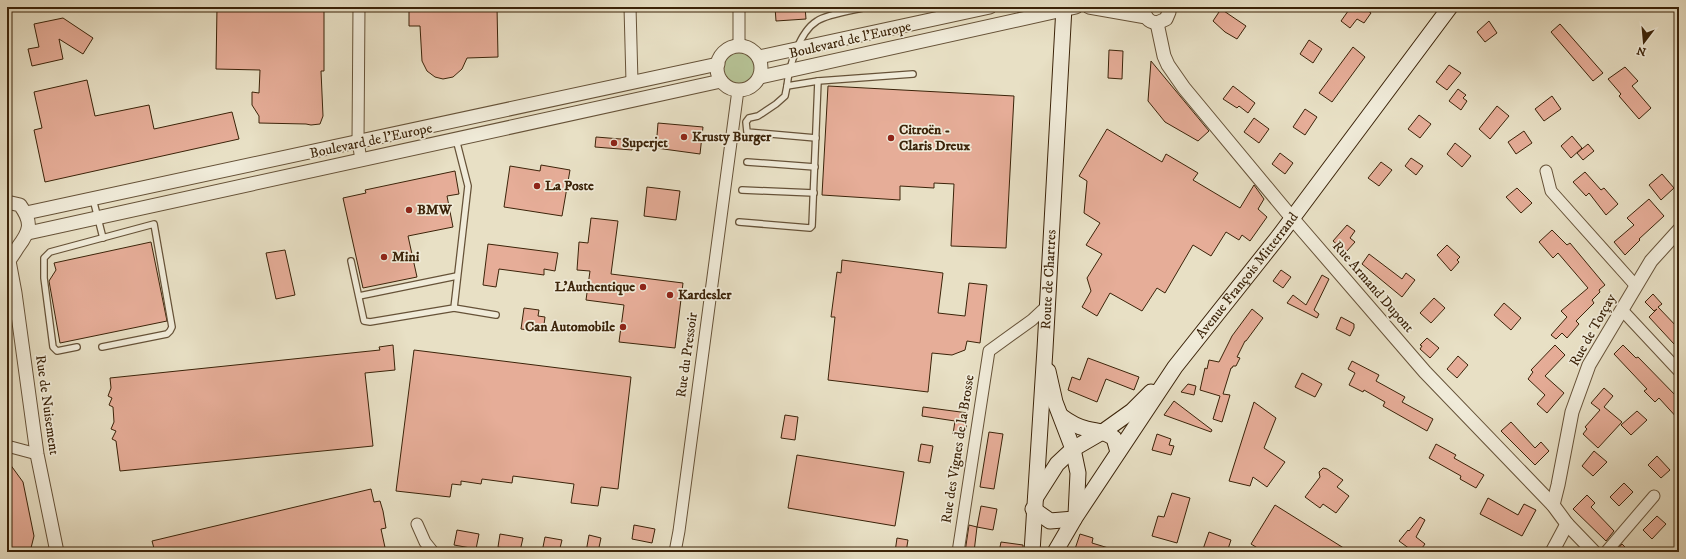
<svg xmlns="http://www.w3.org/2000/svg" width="1686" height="559" font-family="'IM FELL DW Pica',serif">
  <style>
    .green { fill: #b6c295; stroke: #78724f }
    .building { fill: #e6ad98; stroke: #3b2309 }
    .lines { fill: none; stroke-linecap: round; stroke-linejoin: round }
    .service-casing { stroke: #665238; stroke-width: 8 }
    .minor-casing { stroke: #665238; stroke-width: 13 }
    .tertiary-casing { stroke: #665238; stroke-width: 15 }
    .secondary-casing { stroke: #3b2309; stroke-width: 17 }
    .service { stroke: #f0ebd9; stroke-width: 5.5 }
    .minor { stroke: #f0ebd9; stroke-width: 11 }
    .tertiary { stroke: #f0ebd9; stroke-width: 13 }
    .secondary { stroke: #f0ebd9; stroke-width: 15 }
    .poi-dot { fill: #8f2418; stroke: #f0ebd9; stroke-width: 1.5 }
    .labels { text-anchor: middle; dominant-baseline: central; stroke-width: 3.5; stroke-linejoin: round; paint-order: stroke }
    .street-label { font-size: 14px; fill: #3b2309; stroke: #f0ebd9 }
    .poi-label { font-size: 14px; font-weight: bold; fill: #3b2309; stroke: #f0ebd9; text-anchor: start }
  </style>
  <rect width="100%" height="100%" fill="#e8e0c5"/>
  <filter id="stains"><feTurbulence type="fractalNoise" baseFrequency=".005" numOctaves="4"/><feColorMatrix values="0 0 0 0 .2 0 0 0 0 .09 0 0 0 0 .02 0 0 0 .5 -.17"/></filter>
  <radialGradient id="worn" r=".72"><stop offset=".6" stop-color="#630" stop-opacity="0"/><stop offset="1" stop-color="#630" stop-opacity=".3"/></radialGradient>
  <!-- green -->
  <circle class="green" cx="740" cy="69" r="18"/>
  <!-- building -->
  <g class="building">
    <path d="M217,7h107v64h-3l2,45 -3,8 -9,1 -5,-1 -47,-1v-7l-7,-11v-13l7,1 1,-23 -44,-1z"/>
    <path d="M409,7h88l1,50 -31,1 -5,11 -9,8 -10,2 -8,-2 -8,-6 -5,-10 -2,-35h-11z"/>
    <path d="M775,7h30l1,12 -30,2z"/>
    <path d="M1351,7h12l8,6 -7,10 -7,-4 -7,9 -9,-7z"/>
    <path d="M1221,9l25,17 -9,13 -12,-7 -12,-11z"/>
    <path d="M63,18l30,20 -10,16 -24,-15 4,20 -31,7 -4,-17 11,-2 -5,-23z"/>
    <path d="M1489,21l8,12 -12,9 -8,-10z"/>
    <path d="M1560,24l43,49 -10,8 -42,-49z"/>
    <path d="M1309,40l13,9 -9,14 -13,-9z"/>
    <path d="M1353,47l12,10 -33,45 -13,-9z"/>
    <path d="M1109,50l14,1 -1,28 -14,-1z"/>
    <path d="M1151,61l58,70 -11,10 -33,-19 -17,-21z"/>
    <path d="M1449,65l12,8 -14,17 -11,-8z"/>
    <path d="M1625,67l13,14 -6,5 19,22 -12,11 -20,-23 2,-2 -13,-15z"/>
    <path d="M87,80l8,36 54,-11 5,24 78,-17 7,27 -194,43 -11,-52 8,-2 -8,-36z"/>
    <path d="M828,86l186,10 -8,152 -55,-2 3,-62 -20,-1v5l-34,-2v14l-78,-5z"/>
    <path d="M1233,86l22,17 -7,10 -9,-7 -2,2 -14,-9z"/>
    <path d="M1458,89l8,6 -3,3 4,3 -6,9 -12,-9z"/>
    <path d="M1552,96l9,13 -17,12 -9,-12z"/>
    <path d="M1497,106l12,10 -19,23 -11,-10z"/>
    <path d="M1305,109l12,8 -12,18 -12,-8z"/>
    <path d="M1419,115l12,9 -11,14 -12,-9z"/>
    <path d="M1254,118l15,11 -10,14 -15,-11z"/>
    <path d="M658,123l45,4 -3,27 -44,-6z"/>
    <path d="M1107,129l55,33 4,-8 32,19 -5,7 47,28 14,-23 10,14 -6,10 9,8 -17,24 -8,-6 -3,5 -13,-8 -15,24 -18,-11 -28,48 -8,-5 -15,23 -32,-18 -13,23 -15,-9 9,-16 -4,-13 15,-24 -16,-9 14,-22 -16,-10 3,-32 -8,-5z"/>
    <path d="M1524,131l8,12 -16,11 -8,-12z"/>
    <path d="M1572,136l10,12 -11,10 -10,-12z"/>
    <path d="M596,137l37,3 -1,10 -37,-3z"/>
    <path d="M1455,143l16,13 -9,11 -15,-13z"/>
    <path d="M1588,144l6,7 -11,9 -6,-7z"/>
    <path d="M1280,153l13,10 -8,11 -13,-10z"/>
    <path d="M1411,158l12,8 -7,9 -11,-9z"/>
    <path d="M1381,162l11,8 -13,16 -11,-8z"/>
    <path d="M541,165l29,5 -8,46 -58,-9 6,-41 30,5z"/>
    <path d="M455,171l4,23 -12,2 6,31 -45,9 9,41 -54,11 -20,-90 23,-5 -1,-3z"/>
    <path d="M1585,172l16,18 3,-2 14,16 -12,11 -17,-22 -3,3 -13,-14z"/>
    <path d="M1662,174l12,14 -13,12 -12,-15z"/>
    <path d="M647,187l33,4 -4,29 -32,-4z"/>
    <path d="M1517,188l15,15 -11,10 -15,-16z"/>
    <path d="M1649,199l15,17 -25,23 1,1 -15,15 -11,-13 20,-17 -7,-7z"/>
    <path d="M591,218l27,3 -7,53 72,9 -8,65 -56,-6 5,-37 -38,-5 4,-29 -13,-1 2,-28 9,1z"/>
    <path d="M1347,225l8,6 -5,7 5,4 -9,10 -13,-11z"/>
    <path d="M1552,230l15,15 3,-2 35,42 -6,5 1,2 -8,8 2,3 -18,18 3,3 -12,14 -5,-5 -6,6 -5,-4 16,-18 -6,-6 27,-23 -30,-35 -5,5 -14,-16z"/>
    <path d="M151,242l16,79 -107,22 -11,-62 7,-11 -2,-7z"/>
    <path d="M488,244l70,9 -3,18 -11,-2v6l-45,-6 -3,18 -13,-2z"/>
    <path d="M1447,245l13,12 -3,3 2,2 -8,9 -14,-16z"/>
    <path d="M285,250l10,45 -19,4 -10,-46z"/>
    <path d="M1369,254l33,25 4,-6 9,7 -13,17 -40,-33z"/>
    <path d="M842,260l101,13 -5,40 27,3 4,-33 18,2 -7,58 -13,-2 -2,9 -13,5 -20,-2 -4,39 -100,-12 7,-63h-4l6,-45 4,1z"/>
    <path d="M1281,270l10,7 -8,11 -10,-7z"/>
    <path d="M1322,275l7,4 -15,31 5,4 -2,4 -30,-15 6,-8 13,10z"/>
    <path d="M1653,294l9,10 -4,3 21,22v10l-5,5 -25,-27 8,-8 -3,2 -9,-9z"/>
    <path d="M1434,298l11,10 -14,15 -11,-10z"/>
    <path d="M1504,303l17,15 -10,12 -17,-15z"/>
    <path d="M524,308l15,2 -1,6 7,1 -2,15 -22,-3z"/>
    <path d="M1252,309l11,9 -17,23h-1l-8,16 3,1 -4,8h-3l-1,2h-1l-8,26 7,1 -8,27 -9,-3 7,-23 -20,-6 5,-22 2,1 2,-9 10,2 13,-26z"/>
    <path d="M1341,317l13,7v4l-4,8 -14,-7z"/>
    <path d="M1427,338l12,10 -9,10 -10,-9 2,-3 -2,-1z"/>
    <path d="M393,345l2,25 -30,3 8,73 -253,25 -4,-30 -4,-2 4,-8 -5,-2 3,-7 -1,-15 -4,-2 3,-7 -4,-2 3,-8 -1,-10 270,-28 -1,-3z"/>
    <path d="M1555,345l10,10 -20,21 19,17 -17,20 -10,-9 8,-9 -17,-16 5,-7 -2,-2z"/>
    <path d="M1623,345l13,13 2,-1 41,42v21l-20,-22 -4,4 -11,-11 3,-2 -33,-35z"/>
    <path d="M414,350l217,27 -13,112 -17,-2 -3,19 -27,-3 3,-19 -61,-8 -1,7 -30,-4 -1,5 -20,-3v4l-9,-1 -2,13 -54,-6z"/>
    <path d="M1458,356l10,9 -11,13 -10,-9z"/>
    <path d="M1088,358l51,19 -5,13 -28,-11 -9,23 -29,-12 4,-13 8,3z"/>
    <path d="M1352,361l27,14 -3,6 29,16 -3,5 31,17 -6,12 -44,-25 2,-4 -21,-12 -1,2 -14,-7 6,-12 -7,-4z"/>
    <path d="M1302,373l20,11 -7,13 -20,-10z"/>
    <path d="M1188,384l8,2 -2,9 -13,-3z"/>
    <path d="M1604,388l9,8 -9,11 18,15 -24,26 -15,-14 4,-5 -2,-2 15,-17 -9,-7z"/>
    <path d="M1174,401l38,29 -1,2 -47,-17z"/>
    <path d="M1254,402l22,16 -12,30 21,14 -18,25 -14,-10 -3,9 -21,-5z"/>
    <path d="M923,407l45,6 -3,23 -12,-2 2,-13 -33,-5z"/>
    <path d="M1637,411l10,9 -16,15 -10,-10z"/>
    <path d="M785,415l13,2 -3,23 -14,-2z"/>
    <path d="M1511,422l24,26 6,-6 8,9 -14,14 -34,-34z"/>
    <path d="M989,432l14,2 -9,55 -14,-2z"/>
    <path d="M1157,434l14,5 -2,6 5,1 -3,9 -19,-5z"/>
    <path d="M921,444l12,2 -3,17 -12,-2z"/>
    <path d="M1436,444l20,11 -2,3 30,17 -8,13 -16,-9 1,-3 -32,-18z"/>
    <path d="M1594,451l13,11 -14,14 -11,-10z"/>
    <path d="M797,455l107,17 -9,54 -107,-18z"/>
    <path d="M1657,456l13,14 -9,8 -13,-13z"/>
    <path d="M7,460l16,22 11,54 -4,16h-16l-7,-2 4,-15 -4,-20z"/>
    <path d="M1323,468l4,1 16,11 -6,7 12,9 -13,17 -13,-9 -3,4 -15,-11 15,-20 -1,-5z"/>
    <path d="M1624,483l9,9 -14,14 -9,-9z"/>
    <path d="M371,489l3,13 6,-1 3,10 3,17 -5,1 5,23h-231l-3,-11z"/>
    <path d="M1172,493l18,5 -13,45 -25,-7 6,-20 6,1z"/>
    <path d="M1587,495l8,8 -4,4 23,24 -8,10 -33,-32z"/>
    <path d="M1488,498l30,17 6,-11 12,6 -14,26 -42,-22z"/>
    <path d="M1275,505l75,47h-71l-4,-3 -4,3h-7l-13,-8z"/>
    <path d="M981,506l16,3 -4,21 -16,-3z"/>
    <path d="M1657,516l9,8 -14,15 -9,-9z"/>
    <path d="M1420,517l5,3 -9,17 9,7 -6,8h-5l-15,-11 9,-11 1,1z"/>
    <path d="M634,525l21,4 -3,14 -20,-4z"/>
    <path d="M969,525l8,2 -3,25h-9z"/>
    <path d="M457,530l22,4 -3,15 -22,-4z"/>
    <path d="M1209,532l22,8 -4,12h-25z"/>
    <path d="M500,534l23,4 -3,13 -22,-4z"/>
    <path d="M1080,534l13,4 -1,5 23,7v2h-41z"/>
    <path d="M589,535l12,3 -3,14h-12z"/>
    <path d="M545,537l17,3 -3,12h-17z"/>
    <path d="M897,538l11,2 -2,12h-11z"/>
    <path d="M1001,542l22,3v7h-24z"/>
    <path d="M1622,544l8,8h-13l-1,-1z"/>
  </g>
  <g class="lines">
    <defs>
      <g id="service">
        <path d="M867,7c-12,3 -40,7 -50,14 -18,11 -28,46 -30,65l31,-5 95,-7"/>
        <path d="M787,86l-2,10 -9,8 -18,12 -9,2 -3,4 1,10 69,6"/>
        <path d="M747,162l68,5"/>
        <path d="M742,190l72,3"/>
        <path d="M93,199l10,39"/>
        <path d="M739,222l71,6 2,-2 6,-145"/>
        <path d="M351,261l13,60 6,1 84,-14 14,-122 -12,-47"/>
        <path d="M359,296l98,-20"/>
        <path d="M454,308l42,7"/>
        <path d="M77,347l-20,4 -4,-4 -9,-69v-20l6,-6 104,-28 18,103 -2,4 -3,3 -65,13"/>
      </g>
      <g id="minor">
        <path d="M359,7l-1,134 3,19"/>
        <path d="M630,7l2,75"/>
        <path d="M739,46v-39"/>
        <path d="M1546,171l5,20 85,95"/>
        <path d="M1622,310l57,61"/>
        <path d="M7,446l30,8"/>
        <path d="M417,524l8,18 8,10"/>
        <path d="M675,552l4,-21 59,-441"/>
        <path d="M958,552l31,-201 43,-31 15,-14"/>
        <path d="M1606,552l48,-56"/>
      </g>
      <g id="tertiary">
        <path d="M1089,7l57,10"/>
        <path d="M1145,7c-2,9 3,15 12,16l9,-4 3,-7 -1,-5"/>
        <path d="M1157,23l7,33 4,9 16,23 108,130 133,154 128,133 14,19 27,28"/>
        <circle cx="739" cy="68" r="22"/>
        <path d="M759,57l231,-50"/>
        <path d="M760,77l316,-70"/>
        <path d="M7,202l13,3c13,18 10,26 -2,42 -3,5 -7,11 -11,16"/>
        <path d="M26,213l692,-149"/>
        <path d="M28,233l693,-152"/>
        <path d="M9,261l6,32 22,161 20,98"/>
        <path d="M1553,505l5,-20 14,-73 17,-47 62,-104 28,-31"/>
        <path d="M1552,552l15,-28"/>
      </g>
      <g id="secondary">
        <path d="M1048,371l7,31 18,47 5,24 -2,42"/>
        <path d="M1061,416c8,6 17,11 26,13 13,3 16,2 27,9l4,14"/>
        <path d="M1036,497l21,-33 16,-15 31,-18 28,-20 19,-19"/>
        <path d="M1033,509l17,12 24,-2"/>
        <path id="s1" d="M1032,552l13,-203 19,-342"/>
        <path id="s2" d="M1055,552l21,-36 99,-149 104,-131 171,-229"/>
      </g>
    </defs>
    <!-- service casing -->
    <use href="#service" class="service-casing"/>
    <!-- minor casing -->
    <use href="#minor" class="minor-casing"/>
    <!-- tertiary casing -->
    <use href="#tertiary" class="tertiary-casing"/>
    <!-- secondary casing -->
    <use href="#secondary" class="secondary-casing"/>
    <!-- service -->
    <use href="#service" class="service"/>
    <!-- minor -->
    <use href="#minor" class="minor"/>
    <!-- tertiary -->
    <use href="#tertiary" class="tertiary"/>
    <!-- secondary -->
    <use href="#secondary" class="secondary"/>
  </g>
  <!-- markers -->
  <g class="poi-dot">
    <circle cx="684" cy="137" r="4"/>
    <circle cx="891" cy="138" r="4"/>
    <circle cx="614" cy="143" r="4"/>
    <circle cx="537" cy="186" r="4"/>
    <circle cx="409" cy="210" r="4"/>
    <circle cx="384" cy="257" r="4"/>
    <circle cx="643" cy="287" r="4"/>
    <circle cx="670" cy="295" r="4"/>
    <circle cx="623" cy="327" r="4"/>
  </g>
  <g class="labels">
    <!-- street labels -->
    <g class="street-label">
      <text transform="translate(850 40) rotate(-13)">Boulevard de l'Europe</text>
      <text transform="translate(371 141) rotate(-12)">Boulevard de l'Europe</text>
      <text stroke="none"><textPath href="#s2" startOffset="337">Avenue François Mitterrand</textPath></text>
      <text stroke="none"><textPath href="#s1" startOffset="273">Route de Chartres</textPath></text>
      <text transform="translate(1373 287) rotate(49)">Rue Armand Dupont</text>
      <text transform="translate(1593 330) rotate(-61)">Rue de Torçay</text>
      <text transform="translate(687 355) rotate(-82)">Rue du Pressoir</text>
      <text transform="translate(47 405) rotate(82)">Rue de Nuisement</text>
      <text transform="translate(958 449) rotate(-81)">Rue des Vignes de la Brosse</text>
    </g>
    <!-- poi labels -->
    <g class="poi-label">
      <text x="899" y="130">Citroën -<tspan x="899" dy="16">Claris Dreux</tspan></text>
      <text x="692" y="137">Krusty Burger</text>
      <text x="622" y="143">Superjet</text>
      <text x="545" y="186">La Poste</text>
      <text x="417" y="210">BMW</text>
      <text x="392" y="257">Mini</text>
      <text x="635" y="287" text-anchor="end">L'Authentique</text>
      <text x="678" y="295">Kardesler</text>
      <text x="615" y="327" text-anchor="end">Can Automobile</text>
    </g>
  </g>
  <!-- margin -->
  <rect width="1686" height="559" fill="none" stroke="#e8e0c5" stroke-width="24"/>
  <rect x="8" y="8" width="1670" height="543" fill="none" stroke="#3b2309" stroke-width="2"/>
  <rect x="12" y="12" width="1662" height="535" fill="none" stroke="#3b2309"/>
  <!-- north arrow -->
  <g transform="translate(1644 42) rotate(196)" stroke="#f0ebd9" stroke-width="3" paint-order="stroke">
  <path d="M0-3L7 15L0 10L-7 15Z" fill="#3b2309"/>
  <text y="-6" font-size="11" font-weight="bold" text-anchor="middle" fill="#3b2309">N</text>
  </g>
  <rect width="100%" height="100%" filter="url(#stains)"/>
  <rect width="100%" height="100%" fill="url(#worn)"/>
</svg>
